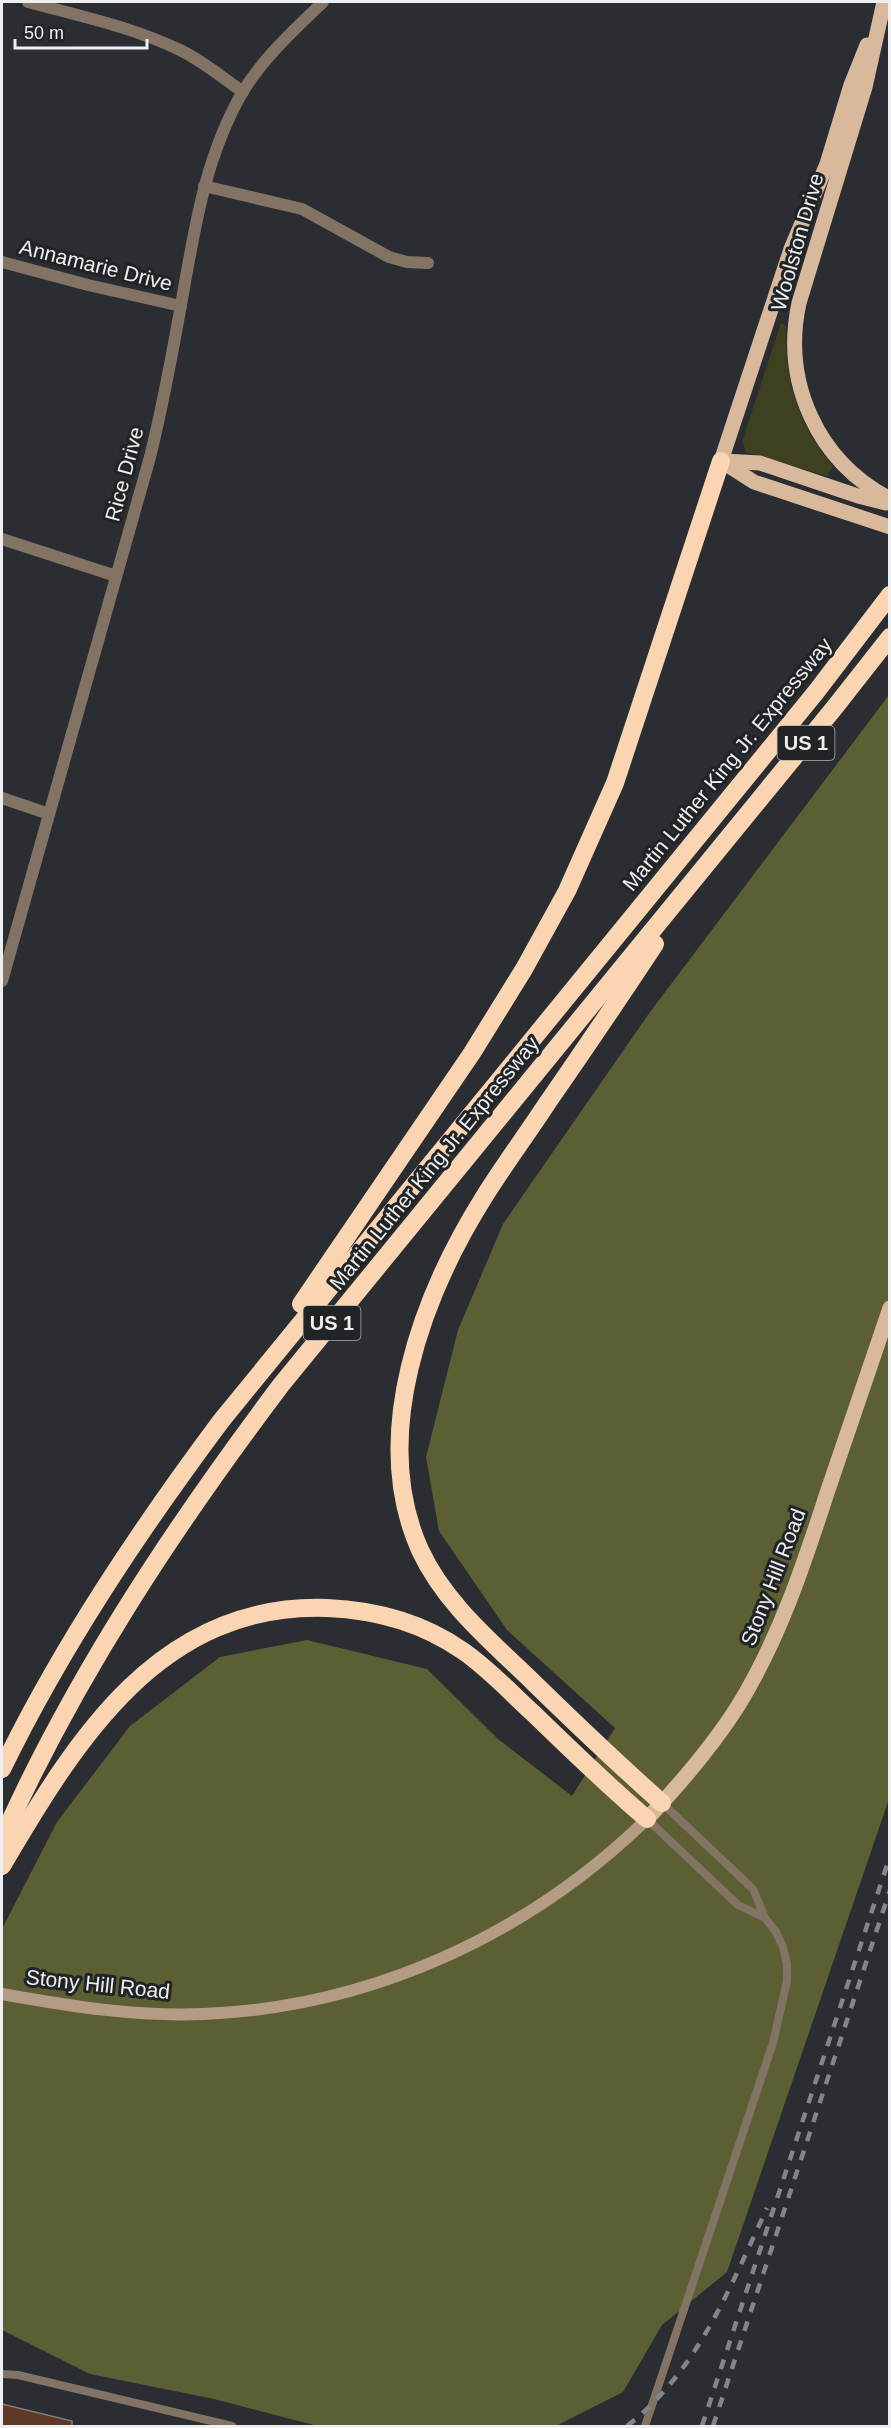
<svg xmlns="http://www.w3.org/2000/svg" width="891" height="2428" font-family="Helvetica,sans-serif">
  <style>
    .green { fill: #3e4020 }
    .forest { fill: #5c5f34 }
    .building { fill: #5f3727; stroke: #827c7a; stroke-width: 1.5 }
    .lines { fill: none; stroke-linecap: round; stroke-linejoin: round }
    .lane { stroke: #837365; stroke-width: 8 }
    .street { stroke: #837365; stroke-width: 12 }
    .secondary { stroke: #b39b84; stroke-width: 12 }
    .primary { stroke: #d9b99c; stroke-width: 15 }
    .highway { stroke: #fbd5b2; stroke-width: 18 }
    .rail { stroke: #838689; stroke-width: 4.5; stroke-dasharray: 10 10; stroke-linecap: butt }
    .labels { text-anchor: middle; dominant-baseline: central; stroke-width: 6; stroke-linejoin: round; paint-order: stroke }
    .shield { fill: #212427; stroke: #b0b2b4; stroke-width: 1.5 }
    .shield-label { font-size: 20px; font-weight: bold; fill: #edeff1 }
    .street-label { font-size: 21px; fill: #edeff1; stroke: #212427 }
  </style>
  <rect width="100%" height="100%" fill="#2a2d31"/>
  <!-- green -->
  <path class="green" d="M781,323l5,3c-2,53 12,99 47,140l-6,10 -82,-24 -2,-11 2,-9z"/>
  <!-- forest -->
  <path class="forest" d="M889,695v1104l-162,473 -65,53 -39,67 -67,34h-238l-104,-27 -124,-25 -88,-44v-401l55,-107 73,-96 90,-69 87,-17 120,29 71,70 74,57 43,-68 -108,-98 -68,-99 -13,-74 32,-127 45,-106 147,-212z"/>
  <!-- building -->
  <path class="building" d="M2,2404l70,17v6h-70z"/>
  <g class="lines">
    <!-- lane -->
    <g class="lane">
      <path d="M648,1820l90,85 27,13"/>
      <path d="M2,2374l16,1 214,51"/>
      <path d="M645,2426l128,-383 14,-62v-17l-4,-17 -7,-15 -11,-14 -12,-29 -91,-86"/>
    </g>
    <!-- street -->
    <g class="street">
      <path d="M28,2c52,14 105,25 154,49 22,11 41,27 61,41"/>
      <path d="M204,186l98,23 87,48 18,5 21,1"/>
      <path d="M2,262l86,23 93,21"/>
      <path d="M2,539l114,37"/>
      <path d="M2,798l47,16"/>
      <path d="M2,981l148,-524c14,-56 24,-112 34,-169 12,-68 23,-134 58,-195 21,-35 52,-63 81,-91"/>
    </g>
    <!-- secondary -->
    <path class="secondary" d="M2,1994c67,12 134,23 202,20 167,-7 324,-79 443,-195"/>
    <!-- primary -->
    <g class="primary">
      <path d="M884,2l-19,85 -66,216c-17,79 18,158 91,196"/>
      <path d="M721,461l70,-212 36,-85 24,-79 16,-40"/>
      <path d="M721,461l33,21 136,45"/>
      <path d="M724,461l36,2 98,33 28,7"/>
      <path d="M647,1819c33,-35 65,-72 91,-113 41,-67 65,-139 89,-213 21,-61 42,-123 63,-185"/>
    </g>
    <!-- highway -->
    <g class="highway">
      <path d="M655,944c-35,53 -71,106 -107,158 -21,32 -44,63 -64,95 -62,99 -115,239 -64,353 25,54 72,92 114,133 42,41 84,81 128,120"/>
      <path d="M301,1304l171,-251 52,-84 43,-78 48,-108 106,-322"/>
      <path d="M2,1769c60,-123 137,-238 219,-348l595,-729 74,-97"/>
      <path d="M2,1839c73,-163 172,-312 279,-454l554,-678 55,-70"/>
      <path d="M2,1866c74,-126 158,-264 325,-258 48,2 96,15 136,43 26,18 48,42 71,63 37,36 74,72 113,105"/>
    </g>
    <!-- rail -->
    <g class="rail">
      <path d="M627,2426c71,-55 103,-139 140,-218"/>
      <path d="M702,2426l188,-570"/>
      <path d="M713,2426l177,-536"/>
    </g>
  </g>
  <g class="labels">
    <!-- shield labels -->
    <g class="shield">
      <rect x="777.5" y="726" width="57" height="34" rx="4.5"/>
      <rect x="303.5" y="1306" width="57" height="34" rx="4.5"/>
    </g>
    <g class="shield-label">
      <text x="806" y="743">US 1</text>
      <text x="332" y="1323">US 1</text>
    </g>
    <!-- street labels -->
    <g class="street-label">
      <text transform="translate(797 242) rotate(-74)">Woolston Drive</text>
      <text transform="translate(96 265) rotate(14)">Annamarie Drive</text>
      <text transform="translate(124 474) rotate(-75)">Rice Drive</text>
      <text transform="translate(727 764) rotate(-51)">Martin Luther King Jr. Expressway</text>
      <text transform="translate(434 1163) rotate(-51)">Martin Luther King Jr. Expressway</text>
      <text transform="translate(773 1577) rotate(-69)">Stony Hill Road</text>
      <text transform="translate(98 1984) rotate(6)">Stony Hill Road</text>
    </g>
  </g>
  <!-- border -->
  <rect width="891" height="2428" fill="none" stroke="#edeff1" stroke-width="6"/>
  <!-- scale -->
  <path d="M15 39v9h132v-9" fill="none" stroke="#edeff1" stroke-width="3"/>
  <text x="24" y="39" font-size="18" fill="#edeff1" stroke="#212427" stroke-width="4.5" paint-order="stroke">50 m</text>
</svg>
